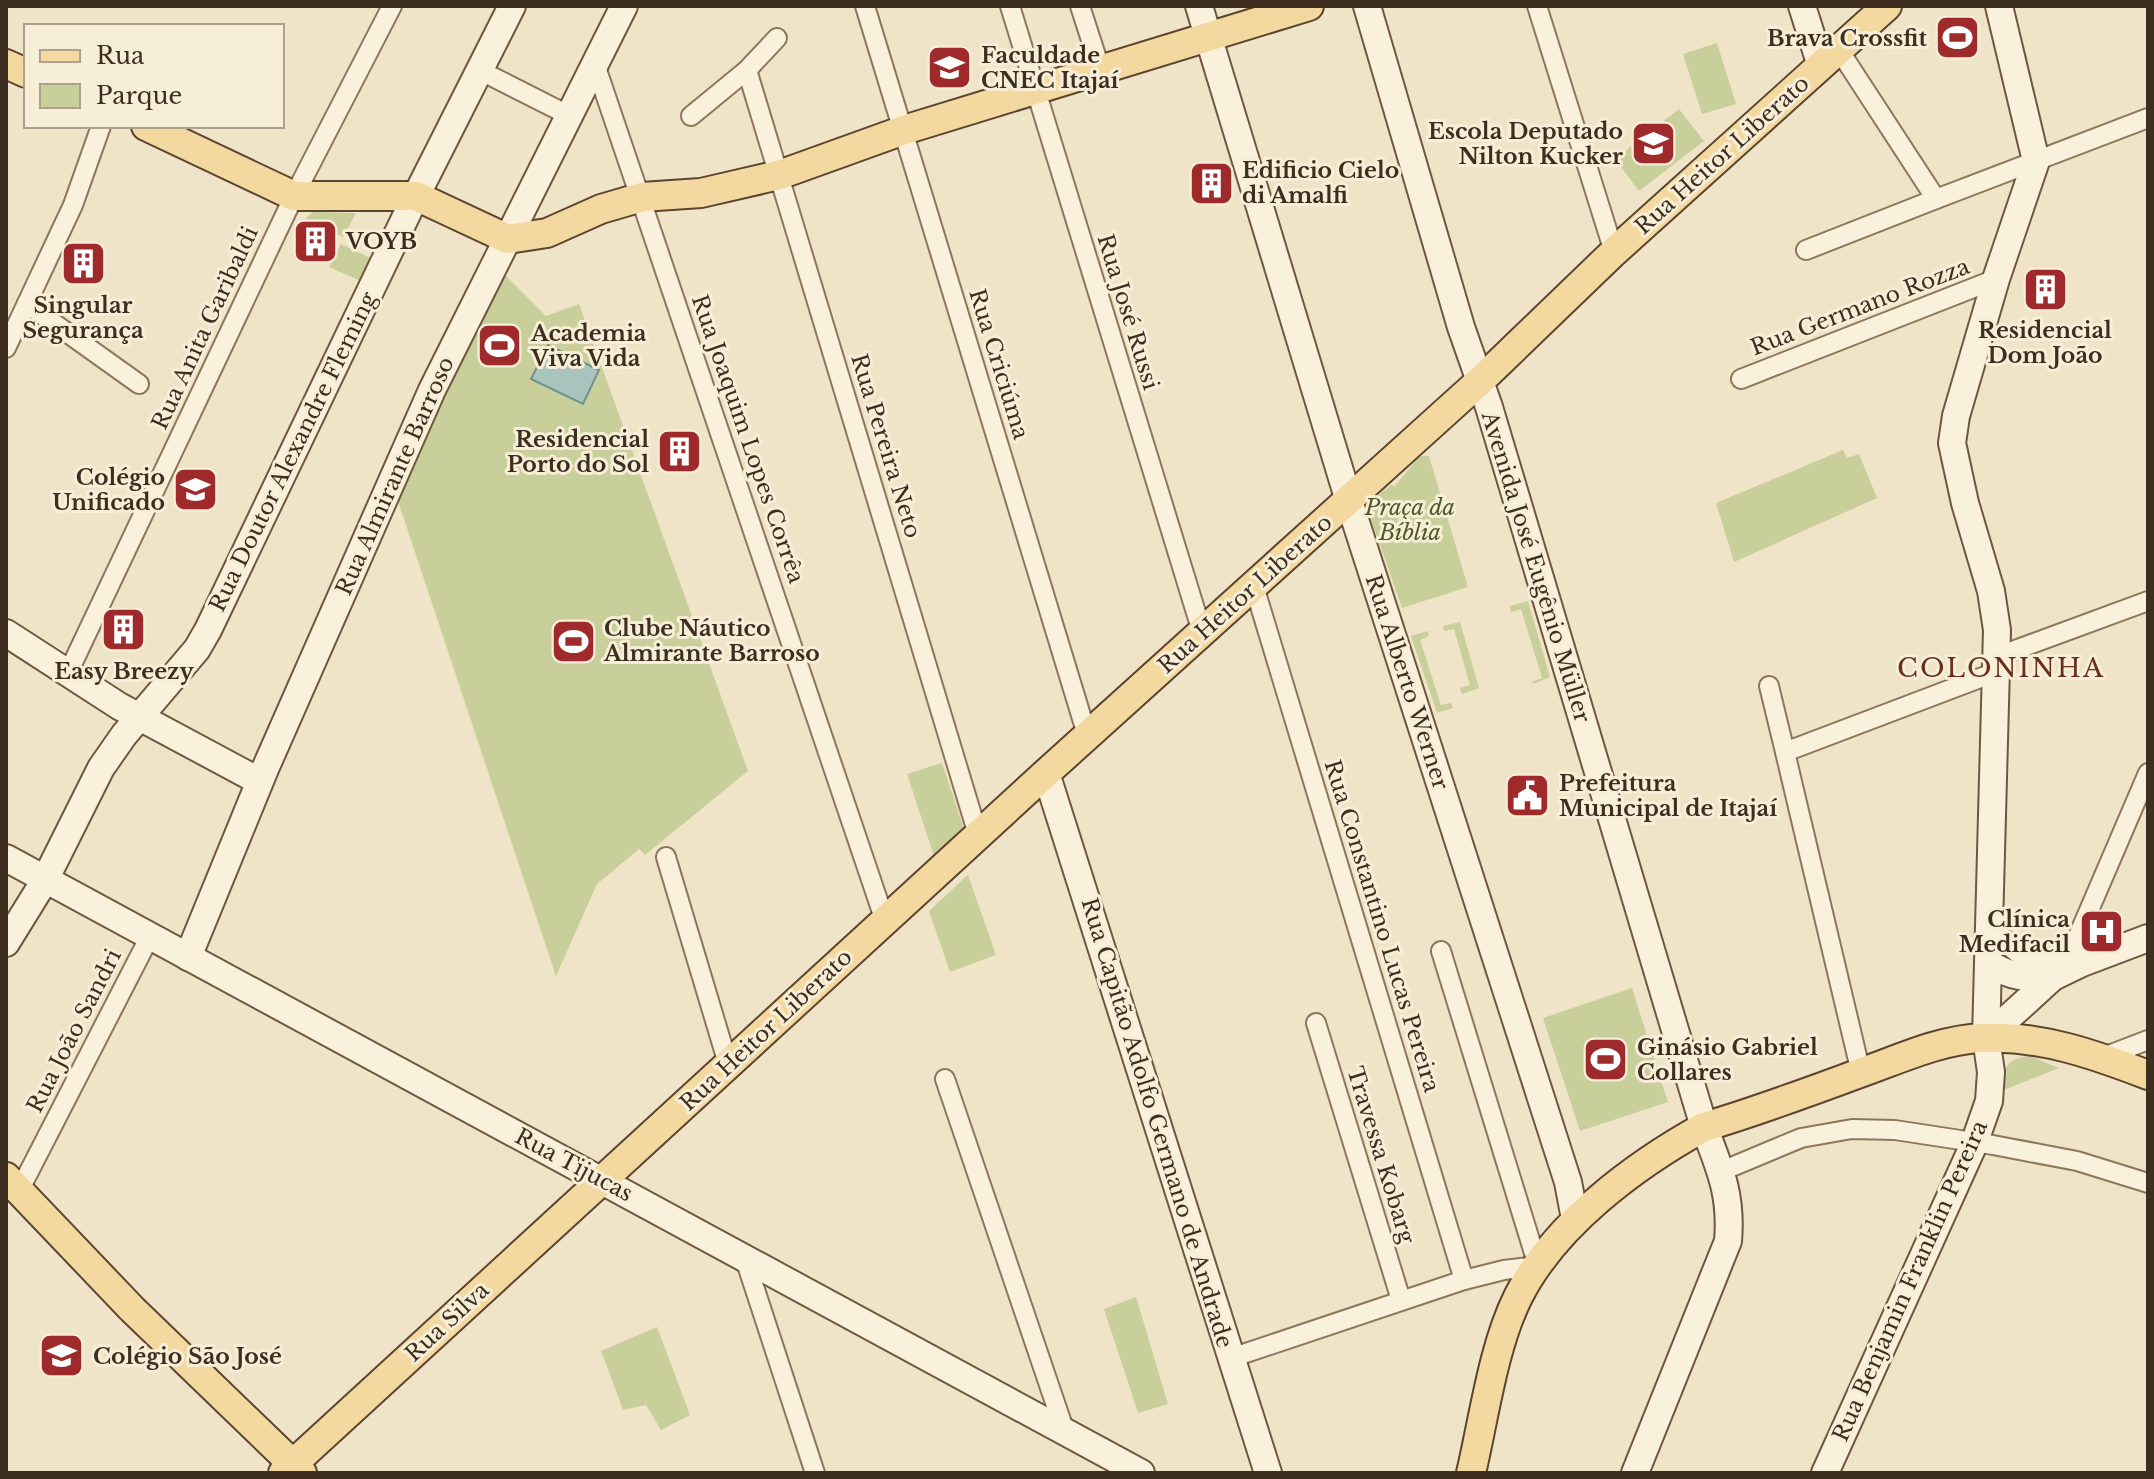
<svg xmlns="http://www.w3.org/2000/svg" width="2154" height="1479" font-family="'Libre Baskerville',serif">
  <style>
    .green { fill: #c9cf9b }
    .water { fill: #a9c4bc; stroke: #6f938a; stroke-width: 2 }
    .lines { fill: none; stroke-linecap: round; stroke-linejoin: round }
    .street-casing { stroke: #8d765c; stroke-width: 22 }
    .secondary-casing { stroke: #6f573f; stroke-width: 30 }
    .primary-casing { stroke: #5b4430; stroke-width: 32 }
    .street { stroke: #faf1dc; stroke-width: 18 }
    .secondary { stroke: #faf1dc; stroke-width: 26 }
    .primary { stroke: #f3d9a0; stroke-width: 28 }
    .labels { text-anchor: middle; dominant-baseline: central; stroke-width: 6; stroke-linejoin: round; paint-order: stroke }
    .poi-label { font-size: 22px; font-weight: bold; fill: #3d2e20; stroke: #f7eed8; text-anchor: start }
    .street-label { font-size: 22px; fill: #3d2e20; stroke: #f7eed8 }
    .park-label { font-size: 22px; font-style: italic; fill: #4d5a26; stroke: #f7eed8 }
    .quarter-label { font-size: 26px; letter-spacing: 2px; fill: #6b2e1e; stroke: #f7eed8 }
  </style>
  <rect width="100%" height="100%" fill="#f0e4c8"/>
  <!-- green -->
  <g class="green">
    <path d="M1717,43l19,61 -34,10 -19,-60z"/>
    <path d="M1679,109l25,32 -65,50 -24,-32z"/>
    <path d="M313,212h5l38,1 -13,24 -38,-18z"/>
    <path d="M341,244l34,16 -10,23 -36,-16z"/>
    <path d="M503,273l43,43 33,-12 169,467 -103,84 -6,-6 -42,35 -41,92 -160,-481z"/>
    <path d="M1843,450l4,8 12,-4 18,44 -143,64 -18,-59z"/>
    <path d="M1421,456h8l39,131 -66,21 -36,-103 25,-20 3,1c11,-10 16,-21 27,-30z"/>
    <path d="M1528,601l22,76 -17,7 -1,-2 10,-4 -21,-69 -10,3 -1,-6z"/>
    <path d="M1460,622l19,66 -17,6 -2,-6 10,-3 -16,-56 -10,2 -1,-5z"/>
    <path d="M1428,631l1,5 -9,4 21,65 10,-2 2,5 -16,5 -26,-77z"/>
    <path d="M942,763l22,66 -30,27 -27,-82z"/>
    <path d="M968,875l28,80 -46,17 -21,-61z"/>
    <path d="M1632,988l36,114 -88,29 -37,-113z"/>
    <path d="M2030,1056l29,12 -58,23c0,-21 7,-34 29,-35z"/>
    <path d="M1136,1297l32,107 -30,9 -34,-104z"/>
    <path d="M657,1327l33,88 -29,15 -15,-25 -23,5 -22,-59z"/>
  </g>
  <!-- water -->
  <path class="water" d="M548,345l51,25 -16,34 -52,-25z"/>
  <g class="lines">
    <defs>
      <g id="street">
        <path d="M865,6l222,729"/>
        <path d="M1010,6l192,626"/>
        <path d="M1080,6l21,65"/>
        <path d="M1537,6l77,246"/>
        <path d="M1839,50l97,149 212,-81"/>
        <path d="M595,64l290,857"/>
        <path d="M479,70l91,46"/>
        <path d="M747,70l231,765"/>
        <path d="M691,116l56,-46 30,-32"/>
        <path d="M1806,250l130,-51"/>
        <path d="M27,304l112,80"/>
        <path d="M6,348l67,-143 28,-79"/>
        <path d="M1741,379l255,-100"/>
        <path d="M1254,586l210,694"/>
        <path d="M1996,657l152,-56"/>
        <path d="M68,673l226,-477 98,-190"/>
        <path d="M1769,686l16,66"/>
        <path d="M666,857l62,207"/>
        <path d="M1990,919c27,42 40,53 85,24"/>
        <path d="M2082,963l-5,-8 -2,-12 73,-170"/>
        <path d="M1316,1023l85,277"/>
        <path d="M2101,1058l47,-18"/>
        <path d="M1861,1073l-76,-321 211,-80"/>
        <path d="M945,1079l120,353"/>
        <path d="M1722,1171l79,-33 51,-9 43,1 98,15 84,16 71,22"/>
        <path d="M19,1191l131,-255"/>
        <path d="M745,1259l70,214"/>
        <path d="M1231,1358l233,-78 40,-10 34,-4 -97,-315"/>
      </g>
      <g id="secondary">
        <path d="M1199,6l150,495 219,681 7,37"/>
        <path d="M1367,6l94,321 28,80 215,720c16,42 28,68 24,114l-93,232"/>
        <path d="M1802,6l19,60"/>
        <path d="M6,633l113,73 140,75"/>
        <path d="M1046,773l222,700"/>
        <path d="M6,858l1135,615"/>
        <path d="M6,943l39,-63 56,-112 23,-33 73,-86 11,-19 200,-418 104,-206"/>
        <path d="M188,957l77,-188 167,-379 192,-384"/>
        <path d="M1988,963c24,15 38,15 65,14"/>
        <path d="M1986,1038l67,-61 29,-14 66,-25"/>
        <path d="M1825,1473l149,-329 15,-43 2,-29 -5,-34 11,-408 -6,-39 -26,-88 -13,-60 4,-27 40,-137 40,-118 -37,-155"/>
      </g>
      <g id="primary">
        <path d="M6,64l20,9"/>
        <path d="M146,126l148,70h122l92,43 39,-6 54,-24 41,-12 59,-4 78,-18 125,-45 405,-124"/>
        <path d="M6,1177l126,132 170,164"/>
        <path d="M283,1473l763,-700 434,-392 134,-129 273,-246"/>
        <path d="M1471,1473c13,-55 22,-126 47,-176 36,-72 117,-132 186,-170 53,-16 105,-35 156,-54 40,-14 79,-33 122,-35 58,-3 114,17 166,37"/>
      </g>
    </defs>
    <!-- street casing -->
    <use href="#street" class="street-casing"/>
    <!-- secondary casing -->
    <use href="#secondary" class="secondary-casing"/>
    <!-- primary casing -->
    <use href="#primary" class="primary-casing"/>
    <!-- street -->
    <use href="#street" class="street"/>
    <!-- secondary -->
    <use href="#secondary" class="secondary"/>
    <!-- primary -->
    <use href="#primary" class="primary"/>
  </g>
  <!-- icons -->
  <defs>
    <symbol id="stadium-square" viewBox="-11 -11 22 22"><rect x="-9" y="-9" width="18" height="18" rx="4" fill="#9e2a2b" stroke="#f7eed8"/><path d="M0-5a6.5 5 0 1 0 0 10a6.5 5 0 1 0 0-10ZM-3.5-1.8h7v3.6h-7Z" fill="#fff"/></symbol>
    <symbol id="university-square" viewBox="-11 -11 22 22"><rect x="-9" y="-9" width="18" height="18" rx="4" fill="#9e2a2b" stroke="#f7eed8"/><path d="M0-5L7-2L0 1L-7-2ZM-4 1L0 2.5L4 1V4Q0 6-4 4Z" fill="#fff"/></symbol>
    <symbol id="school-square" viewBox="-11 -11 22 22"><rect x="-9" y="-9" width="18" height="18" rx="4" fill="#9e2a2b" stroke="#f7eed8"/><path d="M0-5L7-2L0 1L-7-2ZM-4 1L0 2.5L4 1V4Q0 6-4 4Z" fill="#fff"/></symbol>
    <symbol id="building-square" viewBox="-11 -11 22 22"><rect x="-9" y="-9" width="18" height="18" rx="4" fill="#9e2a2b" stroke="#f7eed8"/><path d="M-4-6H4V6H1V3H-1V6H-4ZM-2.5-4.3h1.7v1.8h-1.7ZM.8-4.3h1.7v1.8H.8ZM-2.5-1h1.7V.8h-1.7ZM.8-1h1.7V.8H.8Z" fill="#fff"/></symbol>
    <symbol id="civic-square" viewBox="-11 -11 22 22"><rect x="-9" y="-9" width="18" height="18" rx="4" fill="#9e2a2b" stroke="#f7eed8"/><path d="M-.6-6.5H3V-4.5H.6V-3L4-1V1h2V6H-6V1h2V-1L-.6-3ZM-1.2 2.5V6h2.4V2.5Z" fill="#fff"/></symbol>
    <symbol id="hospital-square" viewBox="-11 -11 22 22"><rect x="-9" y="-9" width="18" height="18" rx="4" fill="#9e2a2b" stroke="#f7eed8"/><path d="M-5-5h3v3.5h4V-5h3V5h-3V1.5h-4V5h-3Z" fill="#fff"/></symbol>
  </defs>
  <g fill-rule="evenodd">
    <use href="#stadium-square" x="1932" y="12" width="51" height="51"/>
    <use href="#university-square" x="924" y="42" width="51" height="51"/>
    <use href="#school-square" x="1628" y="118" width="51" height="51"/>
    <use href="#building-square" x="1186" y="158" width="51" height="51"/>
    <use href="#building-square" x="290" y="216" width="51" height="51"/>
    <use href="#building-square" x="58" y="238" width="51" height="51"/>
    <use href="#building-square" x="2020" y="264" width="51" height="51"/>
    <use href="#stadium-square" x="474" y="320" width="51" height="51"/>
    <use href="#building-square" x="654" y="426" width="51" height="51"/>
    <use href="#school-square" x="170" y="464" width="51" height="51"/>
    <use href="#building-square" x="98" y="604" width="51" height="51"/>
    <use href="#stadium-square" x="548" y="616" width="51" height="51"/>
    <use href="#civic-square" x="1502" y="770" width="51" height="51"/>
    <use href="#hospital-square" x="2076" y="906" width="51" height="51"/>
    <use href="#stadium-square" x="1580" y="1034" width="51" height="51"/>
    <use href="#school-square" x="36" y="1330" width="51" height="51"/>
  </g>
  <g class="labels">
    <!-- poi labels -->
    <g class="poi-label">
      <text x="1927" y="38" text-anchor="end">Brava Crossfit</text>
      <text x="981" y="55">Faculdade<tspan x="981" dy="25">CNEC Itajaí</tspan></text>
      <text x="1623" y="131" text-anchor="end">Escola Deputado<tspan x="1623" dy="25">Nilton Kucker</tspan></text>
      <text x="1242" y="170">Edificio Cielo<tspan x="1242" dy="25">di Amalfi</tspan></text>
      <text x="346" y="241">VOYB</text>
      <text x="83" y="305" text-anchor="middle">Singular<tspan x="83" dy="25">Segurança</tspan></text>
      <text x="2045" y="330" text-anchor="middle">Residencial<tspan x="2045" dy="25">Dom João</tspan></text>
      <text x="531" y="333">Academia<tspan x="531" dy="25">Viva Vida</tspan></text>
      <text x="649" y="439" text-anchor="end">Residencial<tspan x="649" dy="25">Porto do Sol</tspan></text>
      <text x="165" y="477" text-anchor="end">Colégio<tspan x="165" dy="25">Unificado</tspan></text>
      <text x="604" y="628">Clube Náutico<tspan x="604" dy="25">Almirante Barroso</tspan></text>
      <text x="124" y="671" text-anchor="middle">Easy Breezy</text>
      <text x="1559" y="783">Prefeitura<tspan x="1559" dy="25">Municipal de Itajaí</tspan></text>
      <text x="2070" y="919" text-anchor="end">Clínica<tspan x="2070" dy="25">Medifacil</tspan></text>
      <text x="1637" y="1047">Ginásio Gabriel<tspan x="1637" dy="25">Collares</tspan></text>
      <text x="93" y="1356">Colégio São José</text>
    </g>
    <!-- street labels -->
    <g class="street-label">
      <text transform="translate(1722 155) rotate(-42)">Rua Heitor Liberato</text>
      <text transform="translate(1860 307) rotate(-21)">Rua Germano Rozza</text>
      <text transform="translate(1128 312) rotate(73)">Rua José Russi</text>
      <text transform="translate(205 328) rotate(-65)">Rua Anita Garibaldi</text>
      <text transform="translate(999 364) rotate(73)">Rua Criciúma</text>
      <text transform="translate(748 439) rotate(71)">Rua Joaquim Lopes Corrêa</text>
      <text transform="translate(886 446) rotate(73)">Rua Pereira Neto</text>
      <text transform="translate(293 452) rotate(-64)">Rua Doutor Alexandre Fleming</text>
      <text transform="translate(395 476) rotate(-66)">Rua Almirante Barroso</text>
      <text transform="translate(1536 567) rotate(73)">Avenida José Eugênio Müller</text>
      <text transform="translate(1245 594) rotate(-42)">Rua Heitor Liberato</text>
      <text transform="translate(1407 682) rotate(72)">Rua Alberto Werner</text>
      <text transform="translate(1382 926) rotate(73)">Rua Constantino Lucas Pereira</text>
      <text transform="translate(766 1030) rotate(-43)">Rua Heitor Liberato</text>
      <text transform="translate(74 1031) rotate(-63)">Rua João Sandri</text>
      <text transform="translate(1157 1123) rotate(73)">Rua Capitão Adolfo Germano de Andrade</text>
      <text transform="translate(1381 1155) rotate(73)">Travessa Kobarg</text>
      <text transform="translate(574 1165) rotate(28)">Rua Tijucas</text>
      <text transform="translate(1910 1281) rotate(-66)">Rua Benjamin Franklin Pereira</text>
      <text transform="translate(447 1322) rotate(-43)">Rua Silva</text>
    </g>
    <!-- park labels -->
    <g class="park-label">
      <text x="1410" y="507">Praça da<tspan x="1410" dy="25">Bíblia</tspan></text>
    </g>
    <!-- quarter labels -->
    <g class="quarter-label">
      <text x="2001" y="668">COLONINHA</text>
    </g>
  </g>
  <!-- border -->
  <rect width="2154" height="1479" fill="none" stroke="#3d2e20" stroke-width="16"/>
  <!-- legend -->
  <rect x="24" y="24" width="260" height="104" fill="#f7eed8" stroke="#ada18e" stroke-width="2"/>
  <rect x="40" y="50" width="40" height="12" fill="#f3d9a0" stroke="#ada18e" stroke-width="2"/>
  <text x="96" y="64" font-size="24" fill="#3d2e20">Rua</text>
  <rect x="40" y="84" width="40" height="24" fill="#c9cf9b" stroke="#ada18e" stroke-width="2"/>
  <text x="96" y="104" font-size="24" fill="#3d2e20">Parque</text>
</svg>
